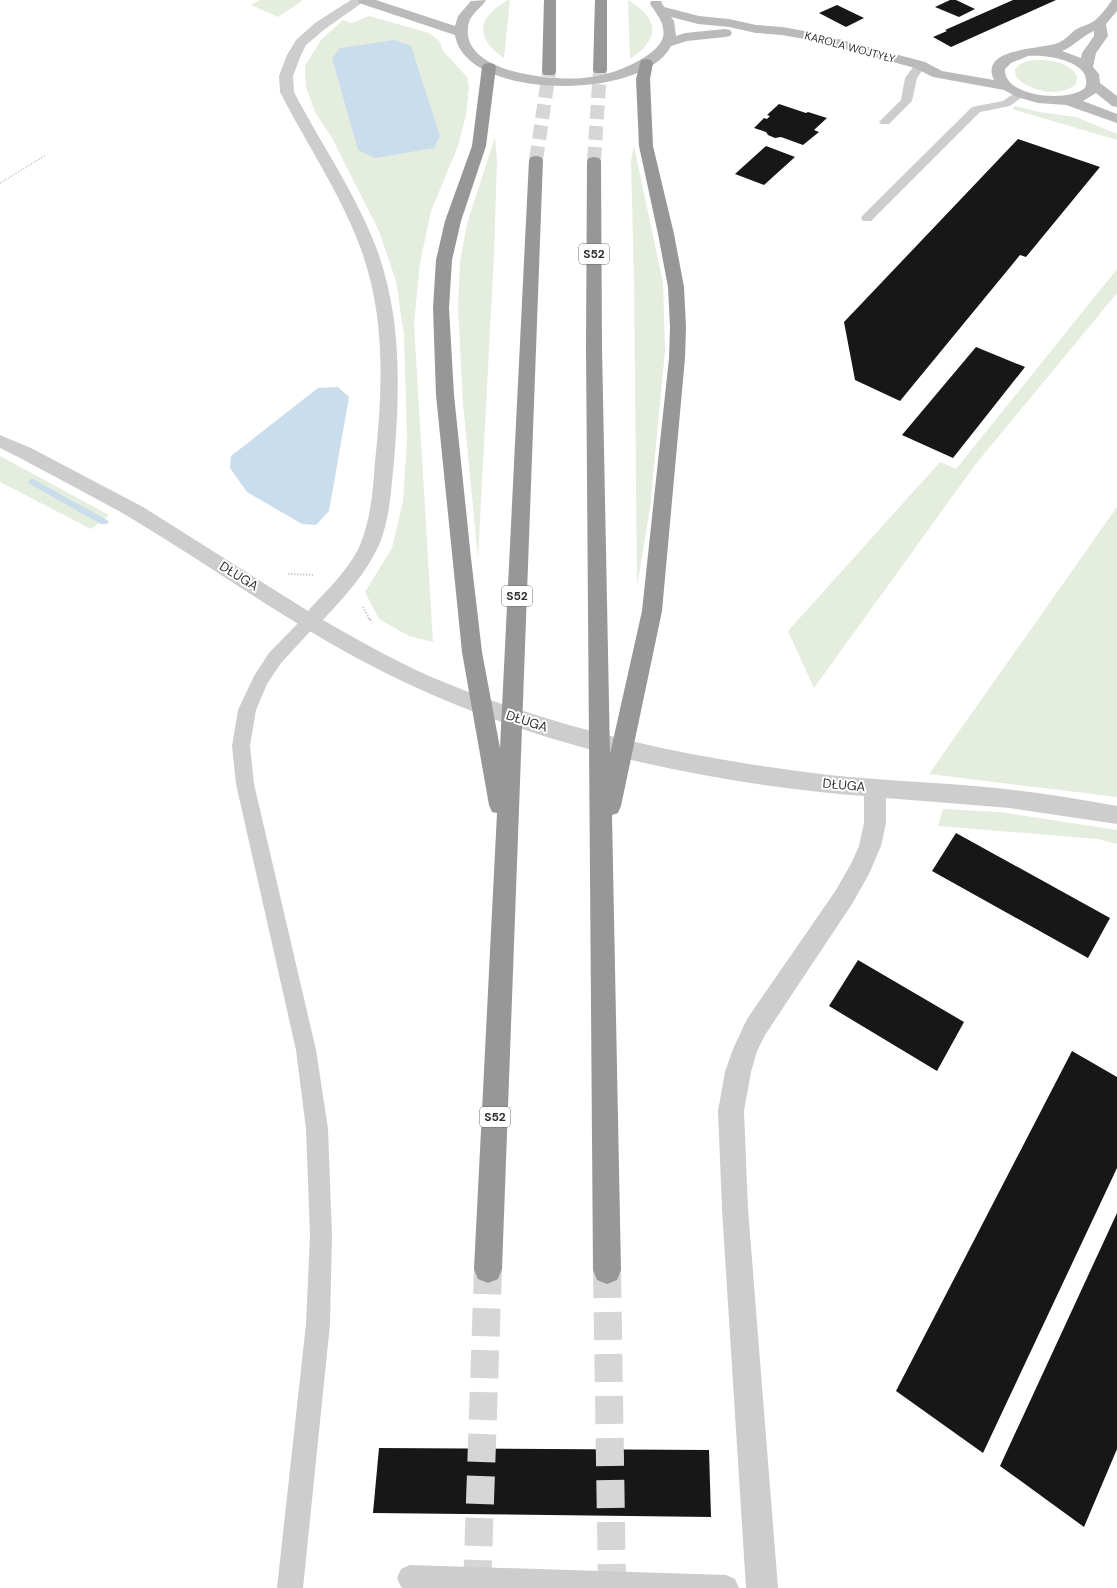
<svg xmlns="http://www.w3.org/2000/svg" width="1117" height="1588" font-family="'DM Sans',sans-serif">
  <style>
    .green { fill: #e5edde }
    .water { fill: #cadded }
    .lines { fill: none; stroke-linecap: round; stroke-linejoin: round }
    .stream { fill: #cadded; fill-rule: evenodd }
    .building { fill: #171717 }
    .highway-tunnel-far1 { stroke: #d6d6d6; stroke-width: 14; stroke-dasharray: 14 7; stroke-linecap: butt }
    .highway-tunnel { stroke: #d6d6d6; stroke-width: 28; stroke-dasharray: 28 14; stroke-linecap: butt }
    .path-far2 { stroke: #cdcdcd; stroke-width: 1.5; stroke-dasharray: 1.5 1.5; stroke-linecap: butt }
    .path-far1 { stroke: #cdcdcd; stroke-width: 2; stroke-dasharray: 1.5 1.5; stroke-linecap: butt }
    .path { stroke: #cdcdcd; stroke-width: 2.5; stroke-dasharray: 2 2; stroke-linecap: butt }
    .lane { fill: #cdcdcd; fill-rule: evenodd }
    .street { fill: #cdcdcd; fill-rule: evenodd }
    .secondary { fill: #bababa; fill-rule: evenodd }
    .highway { fill: #979797; fill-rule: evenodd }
    .labels { text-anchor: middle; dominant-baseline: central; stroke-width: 4; stroke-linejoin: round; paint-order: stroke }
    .far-street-label { font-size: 11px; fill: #303030; stroke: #fff }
    .shield { fill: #fff; stroke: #6e6e6e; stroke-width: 1 }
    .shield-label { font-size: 12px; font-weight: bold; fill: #303030 }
    .street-label { font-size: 13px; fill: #303030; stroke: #fff }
  </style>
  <rect width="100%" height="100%" fill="#fff"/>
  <!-- green -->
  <g class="green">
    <path d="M260,0h42v1l-24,16 -27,-12z"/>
    <path d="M508,0h2l-6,58c-30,-20 -27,-41 4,-58z"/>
    <path d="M628,0c31,19 33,38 2,59z"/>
    <path d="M369,16l60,17 10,8 5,11 23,25 2,10 -3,28 -8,31 -27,65 -11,52 -6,61 19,318 -24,-6 -30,-17 -14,-27 27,-44 11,-47 4,-62 -3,-104 -8,-54 -17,-50 -47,-93 -17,-26 -9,-25 -1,-21 16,-26 22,-20 9,3z"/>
    <path d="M1043,60c13,1 28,4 34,17l-1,7c-16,14 -46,8 -60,-7l-1,-7c5,-10 18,-10 28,-10z"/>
    <path d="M1015,106l24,6 37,5 41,17v6l-105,-31z"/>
    <path d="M495,137l2,23 -3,95 -16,303 -15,-154 -5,-96 2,-46 7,-38z"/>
    <path d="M634,146l29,137 2,68 -15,157 -13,79 -3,-307 -3,-119z"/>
    <path d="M1117,269v24l-142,172 -161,223 -26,-57 152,-169 16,7z"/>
    <path d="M0,456l109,59 -18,14 -91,-47z"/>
    <path d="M1117,507v290l-188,-23z"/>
    <path d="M943,809l57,3 117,18v14l-19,-5 -160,-13z"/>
  </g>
  <!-- water -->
  <g class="water">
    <path d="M395,40l16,6 29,90 -6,12 -59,10 -17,-8 -26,-92 8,-10z"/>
    <path d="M338,387l11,10 -20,114 -13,14 -14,-1 -55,-32 -17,-24 1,-12 87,-68z"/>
  </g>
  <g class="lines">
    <!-- stream -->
    <path class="stream" d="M33,479l74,41 2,2 -2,2h-6l-71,-40 -2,-2 2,-2z"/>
  </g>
  <!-- building -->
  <g class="building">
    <path d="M950,0h6l19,9 -16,8 -24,-10z"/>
    <path d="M1013,0h43l-105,47 -18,-10 14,-6 -2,-1z"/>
    <path d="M837,5l27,13 -18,9 -27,-14z"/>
    <path d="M779,104l27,9 2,-1 19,6 -13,12 5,2 -16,13 -22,-8 -6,1 -7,-3 -2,-3 -12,-4 10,-10 3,1 3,-3 -3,-1z"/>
    <path d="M1018,139l82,28 -74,90 -6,-2 -120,146 -45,-21 -11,-58z"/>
    <path d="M766,146l29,11 -31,28 -29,-11z"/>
    <path d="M976,347l49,20 -72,91 -51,-23z"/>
    <path d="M956,833l154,85 -22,40 -156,-87z"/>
    <path d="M858,960l106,62 -27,49 -108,-65z"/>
    <path d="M1072,1051l45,26v91l-134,285 -87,-62z"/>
    <path d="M1117,1213v236l-33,78 -84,-61z"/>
    <path d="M379,1448l330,2 2,67 -338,-4z"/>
  </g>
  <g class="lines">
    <!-- highway-tunnel-far1 -->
    <g class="highway-tunnel-far1">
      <path d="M536,160l13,-88"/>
      <path d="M594,161l6,-91"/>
    </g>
    <!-- highway-tunnel -->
    <g class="highway-tunnel">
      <path d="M607,1270l5,318"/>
      <path d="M477,1588l11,-319"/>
    </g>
    <!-- path-far2 -->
    <path class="path-far2" d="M0,183l46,-28"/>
    <!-- path-far1 -->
    <g class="path-far1">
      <path d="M288,574l25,1"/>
      <path d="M363,607l7,13"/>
    </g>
    <!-- path -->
    <path class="path" d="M370,619l2,4"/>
    <!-- lane -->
    <g class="lane">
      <path d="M920,62l6,3 -9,13 -5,23 -23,23h-8l-2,-2 22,-22 4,-22 11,-15z"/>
      <path d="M1020,91l4,1 2,2 -16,12 -30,6 -109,109h-8l-2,-3 2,-3 109,-108 31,-6 13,-9z"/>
      <path d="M310,615l6,2 2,4 -2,4 -35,38 -14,21 -11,26 -6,36 4,38 62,266 12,79 4,106 -2,89 -27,264h-26l29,-264 4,-89 -4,-106 -10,-79 -60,-266 -4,-38 6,-36 16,-34 15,-23 35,-36z"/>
      <path d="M410,1565l316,10 9,4 4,9h-336l-2,-1 -4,-9 4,-9z"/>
    </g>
    <!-- street -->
    <path class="street" d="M351,0h15l-41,29 -19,16 -5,10 -8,21 1,16c27,52 61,100 82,155 26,70 24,141 18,215 -3,27 -4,57 -15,83 -13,29 -35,52 -56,75 35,20 70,40 106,56 127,54 263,83 400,99 48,5 97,7 145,11 48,4 95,11 143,20v18l-107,-16 -124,-10v25l-5,23 -12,28 -17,30 -87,131 -8,16 -6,21 -7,39 4,98 30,379h-32l-24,-379 -4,-98 7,-39 8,-23 14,-30 89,-129 16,-28 7,-16 5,-23v-27c-165,-13 -345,-53 -492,-130 -83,-43 -158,-98 -238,-146 -18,-11 -36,-20 -54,-30 -27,-14 -53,-29 -80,-42v-13l31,13 112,59 165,104c18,-20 41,-41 52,-66 11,-26 13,-56 15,-83 8,-74 11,-148 -16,-218 -20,-53 -53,-101 -79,-152l-1,-16 8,-21 9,-15 19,-17z"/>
    <!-- secondary -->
    <path class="secondary" d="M358,0h18l79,26 3,-10 13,-15 15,-1c-6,10 -16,13 -18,27 -6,46 84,54 115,51 19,-2 38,-7 55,-17 9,-5 22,-13 25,-24 3,-13 -7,-24 -13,-33l1,-3h10l3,6 35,9 30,3 27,6 26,2 34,6 109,29 17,9 52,9c-16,-34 52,-30 66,-38 6,-3 10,-8 15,-12 6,-4 14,-5 19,-9 7,-5 13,-14 18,-21h5v11l-11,13 2,12 -12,17 -3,14 6,7 1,9 17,13v11l-5,-1 -16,-13 -13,8 34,13v9l-51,-18 -28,-2 -21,-6 -13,-7 -71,-13 -18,-9 -100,-27 -33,-6 -26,-2 -27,-6 -31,-3 -27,-7 3,4 2,15 9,-3 40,-4 5,1 2,3 -2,3 -5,1 -38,4 -16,5c-27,55 -206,55 -216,-11l-96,-32zM1094,31v5l-12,17 -1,5 -19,-7c12,-5 20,-15 32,-20zM1028,56c17,-2 67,5 57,32 -17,15 -82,9 -80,-19l6,-6z"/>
    <!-- highway -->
    <g class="highway">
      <path d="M544,0h12v72l-2,3h-10l-2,-3z"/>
      <path d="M595,0h12v70l-2,3h-10l-2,-3z"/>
      <path d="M646,59l5,1 2,3 -3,16 3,67 21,88 10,53 2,40 -1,31 -23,253 -41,195 -3,7 -6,2 9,455 -4,10 -10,4 -10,-4 -4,-10 -7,-923 1,-186 2,-3 5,-1 5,1 2,3 1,186 8,407 32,-143 27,-253 1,-31 -2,-40 -10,-53 -19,-88 -3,-67 5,-19z"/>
      <path d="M489,63l5,1 2,3 -10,79 -25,75 -9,39 -3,48 5,87 17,163 11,94 18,96 29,-588 2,-3 5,-1 5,1 2,3 -41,1109 -4,10 -10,4 -10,-4 -4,-10 23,-456 -5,-1 -3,-7 -27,-153 -26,-257 -3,-87 3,-48 9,-39 27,-75 10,-79 2,-3z"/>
    </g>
  </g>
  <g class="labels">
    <!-- far-street labels -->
    <g class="far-street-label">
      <text transform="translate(850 47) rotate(15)">KAROLA WOJTYŁY</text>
    </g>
    <!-- shield labels -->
    <g class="shield">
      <rect x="579" y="244" width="30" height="20" rx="3"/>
      <rect x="502" y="586" width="30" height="20" rx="3"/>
      <rect x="480" y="1107" width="30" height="20" rx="3"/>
    </g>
    <g class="shield-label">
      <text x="594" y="254">S52</text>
      <text x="517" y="596">S52</text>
      <text x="495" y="1117">S52</text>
    </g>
    <!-- street labels -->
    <g class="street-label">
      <text transform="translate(239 576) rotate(32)">DŁUGA</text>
      <text transform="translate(527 721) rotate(18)">DŁUGA</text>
      <text transform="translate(844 785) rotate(5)">DŁUGA</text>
    </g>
  </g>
</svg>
